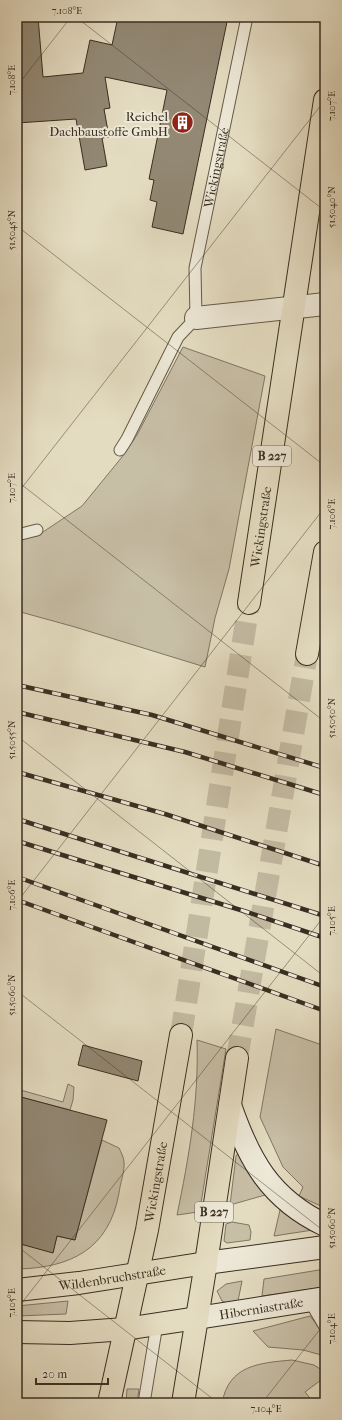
<svg xmlns="http://www.w3.org/2000/svg" width="342" height="1420" font-family="'IM FELL French Canon',serif">
  <style>
    .green { fill: #c7bea6; stroke: #807664 }
    .building { fill: #928874; stroke: #3a2e21 }
    .lines { fill: none; stroke-linecap: round; stroke-linejoin: round }
    .primary-tunnel { stroke: #c2b9a1; stroke-width: 22; stroke-dasharray: 22 11; stroke-linecap: butt }
    .service-casing { stroke: #645a49; stroke-width: 13 }
    .minor-casing { stroke: #645a49; stroke-width: 24 }
    .secondary-casing { stroke: #3a2e21; stroke-width: 24 }
    .primary-casing { stroke: #3a2e21; stroke-width: 24 }
    .service { stroke: #ede8d7; stroke-width: 11 }
    .minor { stroke: #ede8d7; stroke-width: 22 }
    .secondary { stroke: #ede8d7; stroke-width: 22 }
    .primary { stroke: #e4dcc1; stroke-width: 22 }
    .rail-casing { stroke: #3a2e21; stroke-width: 4.5 }
    .rail { stroke: #ede8d7; stroke-width: 3; stroke-dasharray: 9; stroke-linecap: butt }
    .ticks { fill: none; stroke: #3a2e21; stroke-width: 1; stroke-opacity: 0.45 }
    .labels { text-anchor: middle; dominant-baseline: central; stroke-width: 4; stroke-linejoin: round; paint-order: stroke }
    .shield { fill: #ede8d7; stroke: #706658; stroke-width: 1 }
    .shield-label { font-size: 12px; font-weight: bold; fill: #3a2e21 }
    .poi-label { font-size: 13px; fill: #3a2e21; stroke: #ede8d7; text-anchor: end }
    .street-label { font-size: 13px; fill: #3a2e21; stroke: #ede8d7 }
    .neatline { fill: none; stroke: #3a2e21; stroke-width: 1.5 }
    .ticks-label { font-size: 10px; text-anchor: middle; fill: #3a2e21 }
  </style>
  <rect width="100%" height="100%" fill="#e4dcc1"/>
  <filter id="stains"><feTurbulence type="fractalNoise" baseFrequency=".005" numOctaves="4"/><feColorMatrix values="0 0 0 0 .2 0 0 0 0 .09 0 0 0 0 .02 0 0 0 .5 -.17"/></filter>
  <radialGradient id="worn" r=".72"><stop offset=".6" stop-color="#630" stop-opacity="0"/><stop offset="1" stop-color="#630" stop-opacity=".3"/></radialGradient>
  <!-- green -->
  <g class="green">
    <path d="M183,347l82,29 -36,193 -14,49 -10,49 -130,-40 -58,-16v-71l20,-4 45,-30 40,-49 15,-22z"/>
    <path d="M276,1029l49,17v162l-26,-12 4,-9 -20,-20 -23,-50z"/>
    <path d="M197,1040l29,9 -25,154 -3,9 -21,3c12,-58 22,-115 20,-175z"/>
    <path d="M68,1084l6,3 -1,13 -3,10 -53,-14v-7l46,13z"/>
    <path d="M102,1140l17,8c2,4 5,10 5,14 1,9 -4,22 -5,31 -10,56 -48,75 -102,76v-26l36,9 4,-16 18,4z"/>
    <path d="M238,1153l27,42 -35,10 6,-49z"/>
    <path d="M280,1210l33,20 -39,6z"/>
    <path d="M232,1222l17,3 2,7 -1,8 -23,3 -3,-2 2,-17z"/>
    <path d="M325,1269v18l-63,9 2,-17z"/>
    <path d="M242,1281l-4,20 -11,2 -5,-2 -5,-10 9,-7z"/>
    <path d="M68,1301l-2,13 -49,2v-10z"/>
    <path d="M310,1316c12,15 15,21 15,40l-22,-6 -35,-3 -15,-16z"/>
    <path d="M292,1360l22,5 11,7v5l-20,15 5,6 -7,5h-81c7,-38 37,-40 70,-43z"/>
    <path d="M127,1389h12l-2,14h-11z"/>
  </g>
  <!-- building -->
  <g class="building">
    <path d="M17,17h21l5,60 40,-4 7,-33 22,5 6,-28h110l-45,217 -31,-7 5,-25 -7,-2 4,-20 -5,-1 18,-89 -62,-13 5,31 -6,1 5,28 -7,1 5,28 -22,4 -9,-51 -59,4z"/>
    <path d="M83,1045l59,16 -4,20 -60,-16z"/>
    <path d="M17,1096l90,24 -32,120 -18,-4 -4,17 -36,-10z"/>
  </g>
  <g class="lines">
    <!-- primary-tunnel -->
    <g class="primary-tunnel">
      <path d="M181,1035l68,-432"/>
      <path d="M237,1058l70,-404"/>
    </g>
    <defs>
      <g id="service">
        <path id="s1" d="M120,450l7,-11 51,-102 18,-19 -1,-50 52,-251"/>
        <path d="M17,535l20,-5"/>
        <path d="M309,1300l16,27"/>
        <path d="M144,1403l13,-79"/>
      </g>
      <path id="minor" d="M196,318l129,-14"/>
      <g id="secondary">
        <path d="M230,1105c19,55 40,94 95,120"/>
        <path d="M206,1263l119,-16"/>
        <path id="s2" d="M197,1318l128,-20"/>
      </g>
      <g id="primary">
        <path id="s3" d="M249,603l76,-503"/>
        <path d="M307,654l18,-102"/>
        <path id="s4" d="M17,1290l62,-7 127,-20"/>
        <path d="M17,1332l53,1 55,-4 72,-11"/>
        <path id="s5" d="M109,1403l38,-173 34,-195"/>
        <path d="M183,1403l23,-140 31,-205"/>
      </g>
    </defs>
    <!-- service casing -->
    <use href="#service" class="service-casing"/>
    <!-- minor casing -->
    <use href="#minor" class="minor-casing"/>
    <!-- secondary casing -->
    <use href="#secondary" class="secondary-casing"/>
    <!-- primary casing -->
    <use href="#primary" class="primary-casing"/>
    <!-- service -->
    <use href="#service" class="service"/>
    <!-- minor -->
    <use href="#minor" class="minor"/>
    <!-- secondary -->
    <use href="#secondary" class="secondary"/>
    <!-- primary -->
    <use href="#primary" class="primary"/>
    <defs>
      <g id="rail">
        <path d="M17,685l135,30 173,53"/>
        <path d="M17,712l168,40 140,43"/>
        <path d="M17,772l148,42 160,52"/>
        <path d="M17,819l308,97"/>
        <path d="M17,841l230,71 78,26"/>
        <path d="M17,877l308,110"/>
        <path d="M17,900l308,111"/>
      </g>
    </defs>
    <!-- rail casing -->
    <use href="#rail" class="rail-casing"/>
    <!-- rail -->
    <use href="#rail" class="rail"/>
  </g>
  <!-- ticks -->
  <path class="ticks" d="M76,17l249,194M17,86l54,-69M17,226l308,240M17,481l308,241M17,494l308,-394M17,736l308,241M17,902l308,-395M17,991l308,241M17,1246l201,157M17,1309l308,-394M262,1403l63,-80"/>
  <!-- icons -->
  <defs>
    <symbol id="building-disc" viewBox="-11 -11 22 22"><circle r="9.5" fill="#8f2418" stroke="#ede8d7"/><path d="M-4-6H4V6H1V3H-1V6H-4ZM-2.5-4.3h1.7v1.8h-1.7ZM.8-4.3h1.7v1.8H.8ZM-2.5-1h1.7V.8h-1.7ZM.8-1h1.7V.8H.8Z" fill="#fff"/></symbol>
  </defs>
  <g fill-rule="evenodd">
    <use href="#building-disc" x="170" y="110" width="25" height="25"/>
  </g>
  <g class="labels">
    <!-- shield labels -->
    <g class="shield">
      <rect x="253" y="446" width="38" height="20" rx="3"/>
      <rect x="195" y="1202" width="38" height="20" rx="3"/>
    </g>
    <g class="shield-label">
      <text x="272" y="456">B 227</text>
      <text x="214" y="1212">B 227</text>
    </g>
    <!-- poi labels -->
    <g class="poi-label">
      <text x="168" y="116">Reichel<tspan x="168" dy="15">Dachbaustoffe GmbH</tspan></text>
    </g>
    <!-- street labels -->
    <g class="street-label">
      <text stroke="none"><textPath href="#s1" startOffset="306">Wickingstraße</textPath></text>
      <text stroke="none"><textPath href="#s3" startOffset="77">Wickingstraße</textPath></text>
      <text stroke="none"><textPath href="#s5" startOffset="226">Wickingstraße</textPath></text>
      <text stroke="none"><textPath href="#s4" startOffset="96">Wildenbruchstraße</textPath></text>
      <text stroke="none"><textPath href="#s2" startOffset="65">Hiberniastraße</textPath></text>
    </g>
  </g>
  <!-- margin -->
  <rect width="342" height="1420" fill="none" stroke="#e4dcc1" stroke-width="44"/>
  <!-- scale -->
  <path d="M36 1378v6h72v-6" fill="none" stroke="#3a2e21" stroke-width="2"/>
  <text x="42" y="1378" font-size="12" fill="#3a2e21" stroke="#ede8d7" stroke-width="3" paint-order="stroke">20 m</text>
  <rect x="22" y="22" width="298" height="1376" class="neatline"/>
  <g class="ticks-label">
    <text x="67" y="14">7.108°E</text>
    <text transform="translate(11 80) rotate(-90)" y="4">7.108°E</text>
    <text transform="translate(331 106) rotate(-90)" y="4">7.107°E</text>
    <text transform="translate(331 207) rotate(-90)" y="4">51.5040°N</text>
    <text transform="translate(11 230) rotate(-90)" y="4">51.5045°N</text>
    <text transform="translate(11 488) rotate(-90)" y="4">7.107°E</text>
    <text transform="translate(331 514) rotate(-90)" y="4">7.106°E</text>
    <text transform="translate(331 718) rotate(-90)" y="4">51.5050°N</text>
    <text transform="translate(11 740) rotate(-90)" y="4">51.5055°N</text>
    <text transform="translate(11 895) rotate(-90)" y="4">7.106°E</text>
    <text transform="translate(331 921) rotate(-90)" y="4">7.105°E</text>
    <text transform="translate(11 995) rotate(-90)" y="4">51.5060°N</text>
    <text transform="translate(331 1228) rotate(-90)" y="4">51.5060°N</text>
    <text transform="translate(11 1303) rotate(-90)" y="4">7.105°E</text>
    <text transform="translate(331 1329) rotate(-90)" y="4">7.104°E</text>
    <text x="266" y="1412">7.104°E</text>
  </g>
  <rect width="100%" height="100%" filter="url(#stains)"/>
  <rect width="100%" height="100%" fill="url(#worn)"/>
</svg>
